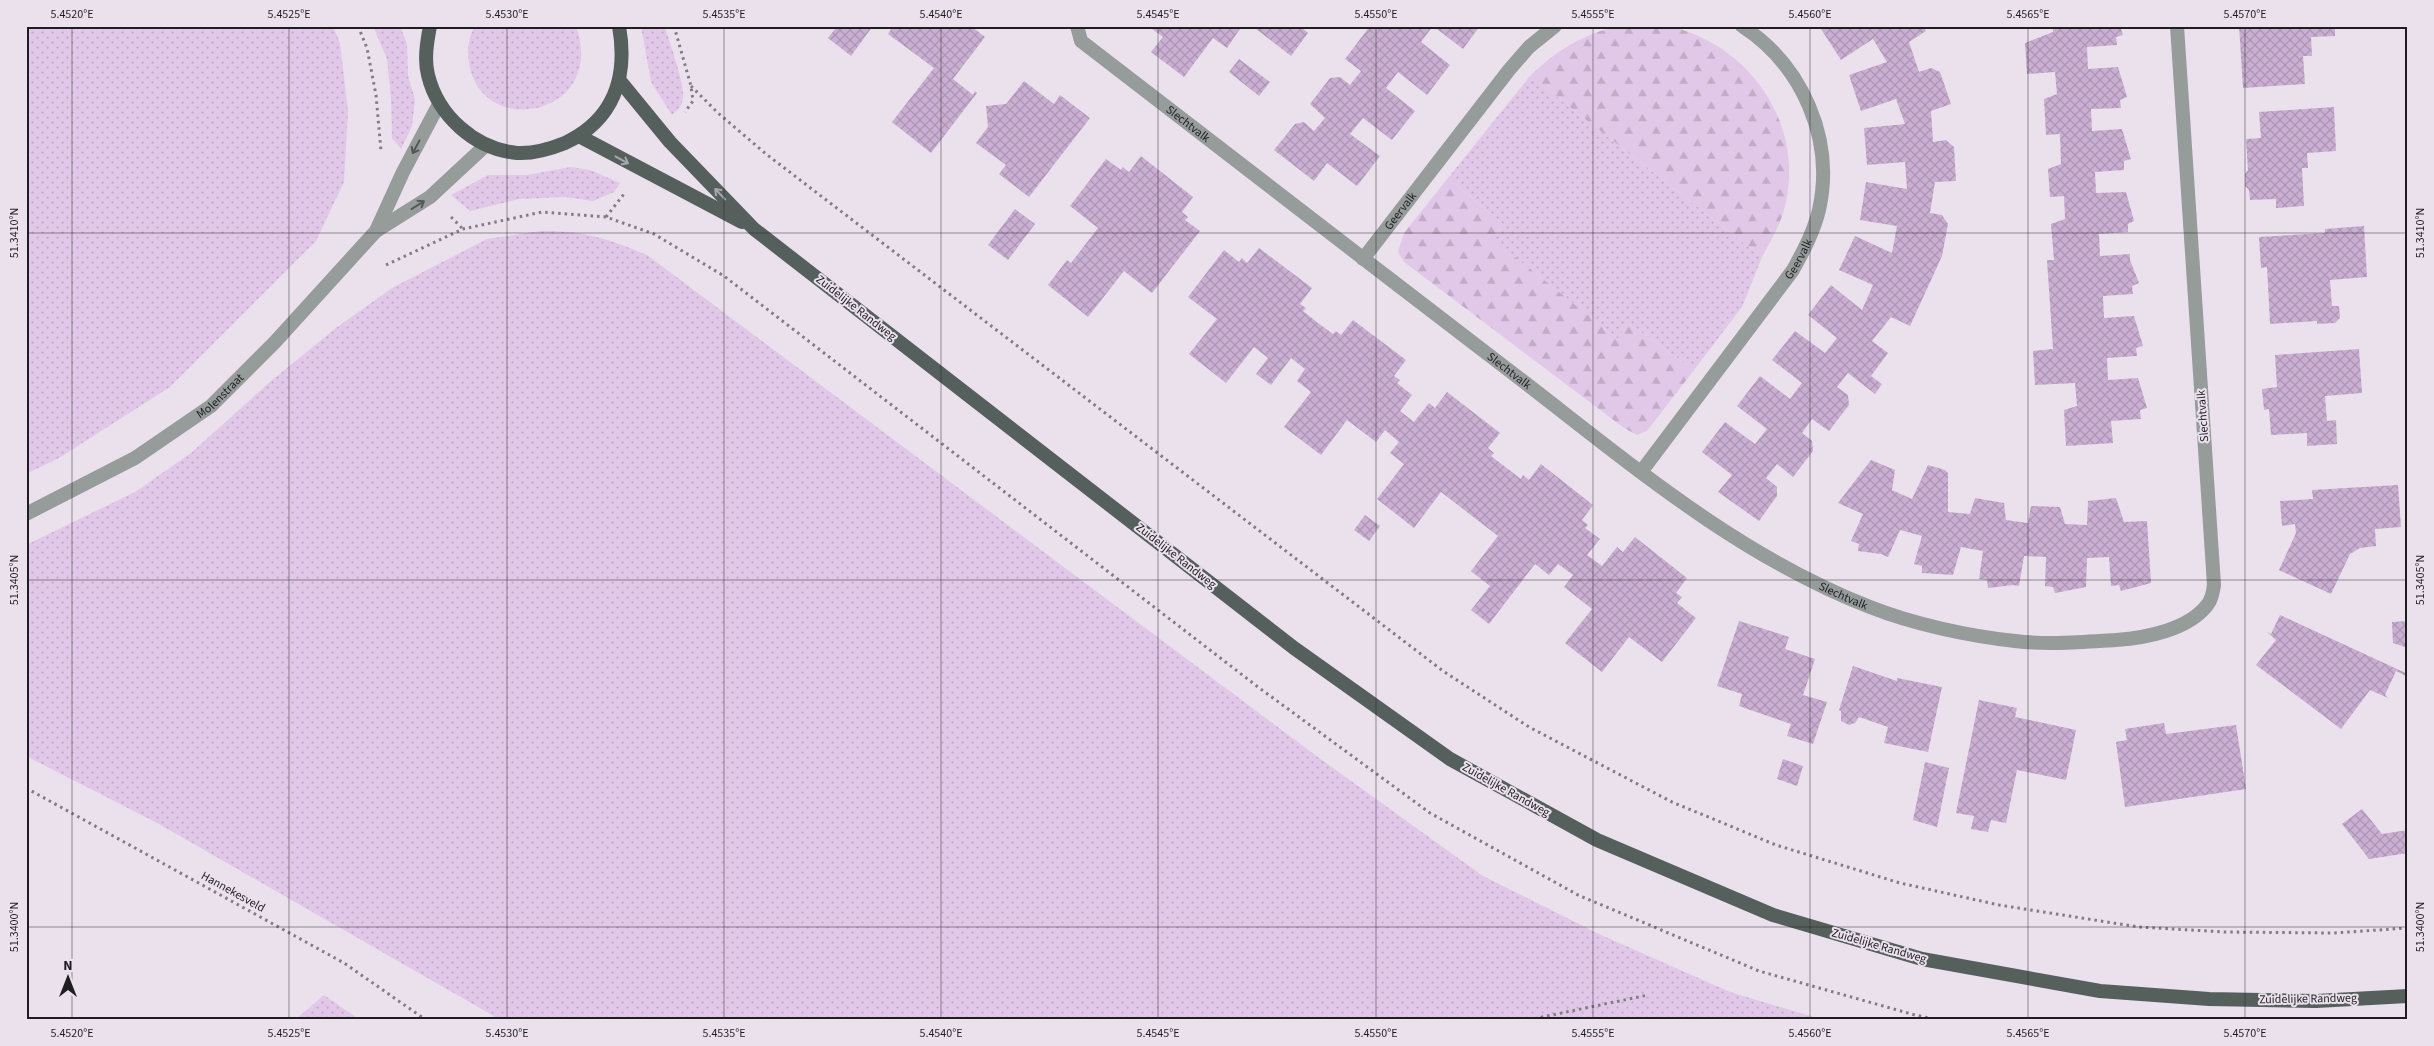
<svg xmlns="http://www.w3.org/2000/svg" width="2434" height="1046" font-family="'Source Sans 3',sans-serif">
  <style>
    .grass { fill: url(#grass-dots) }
    .forest { fill: url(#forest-firs) }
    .building { fill: url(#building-cross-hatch) }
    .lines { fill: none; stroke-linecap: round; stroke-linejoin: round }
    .path { stroke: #817b83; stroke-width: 3; stroke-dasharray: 2.5 4; stroke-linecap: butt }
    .minor { stroke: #959c99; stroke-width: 14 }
    .primary { stroke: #55605c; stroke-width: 14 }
    .oneway { stroke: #555657 }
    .oneway2 { stroke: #a7a7ac }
    .ticks { fill: none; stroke: #201d21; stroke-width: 1; stroke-opacity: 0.45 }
    .labels { text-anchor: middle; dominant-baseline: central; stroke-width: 4; stroke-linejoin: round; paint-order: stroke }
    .street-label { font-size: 12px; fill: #201d21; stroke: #eae1ed }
    .neatline { fill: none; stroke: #201d21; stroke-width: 2 }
    .ticks-label { font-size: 12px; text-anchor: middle; fill: #201d21 }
  </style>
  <defs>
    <pattern id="grass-dots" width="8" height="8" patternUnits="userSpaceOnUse" patternTransform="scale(1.25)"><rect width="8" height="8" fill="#e1c8e8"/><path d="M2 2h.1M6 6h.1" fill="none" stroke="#c1abc7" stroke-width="1.8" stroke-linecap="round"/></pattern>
    <pattern id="forest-firs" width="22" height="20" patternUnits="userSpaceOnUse" patternTransform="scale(1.25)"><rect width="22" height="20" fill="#e1c8e8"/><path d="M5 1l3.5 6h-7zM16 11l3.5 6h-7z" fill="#c1abc7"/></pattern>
    <pattern id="building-cross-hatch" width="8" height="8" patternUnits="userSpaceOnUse" patternTransform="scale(1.25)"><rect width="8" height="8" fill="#caafd2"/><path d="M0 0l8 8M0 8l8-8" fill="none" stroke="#ad96b4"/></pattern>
  </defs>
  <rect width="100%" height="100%" fill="#eae1ed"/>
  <!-- grass -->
  <g class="grass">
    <path d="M26,26h307l7,17 8,68 -4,71 -28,59 -146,146 -111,71 -33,16z"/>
    <path d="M373,26h27l7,18 1,31 7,25 -3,26 -11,23 -9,-11 -1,-39 -4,-40z"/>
    <path d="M475,26h101c32,90 -95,115 -107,37 -2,-13 -1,-25 6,-37z"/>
    <path d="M641,26h24c4,17 23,64 17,77 -1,4 -7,9 -10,12l-21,-33z"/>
    <path d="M1530,76l232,181 -20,50 -48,63 -66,-47 -10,16 -125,-99 10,-16 -55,-46z"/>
    <path d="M571,167l19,3 30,13 -6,9 -21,9 -28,-4 -46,2 -49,12 -19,-16 37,-20h39z"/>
    <path d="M541,231c45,0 65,7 106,24l668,500 168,121 116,58 131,58 94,28h-1328l-4,-5 -333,-191 -133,-68v-211l109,-53 56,-39 80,-72 65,-53 56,-40 95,-49z"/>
    <path d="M324,995l36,25h-65z"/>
  </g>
  <!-- forest -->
  <g class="forest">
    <path d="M1619,26c21,0 44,-2 64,4 73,24 121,99 102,176 -4,18 -14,34 -23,51l-232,-181c27,-26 53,-42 89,-50z"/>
    <path d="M1448,178l55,46 -9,16 124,99 10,-16 66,47 -47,61 -10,4 -13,-7 -220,-166 -6,-10 6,-19z"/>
  </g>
  <!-- building -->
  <g class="building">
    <path d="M831,26h42l-22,30 -23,-18 7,-9z"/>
    <path d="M893,26h78l14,11 -32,42 20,16 2,-4 2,2 -46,60 -39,-31 42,-54 -46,-34z"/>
    <path d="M1148,26h94l-15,22 -14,-10 -29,39 -33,-25 12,-15z"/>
    <path d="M1258,26h42l8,7 -17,23 -35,-27z"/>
    <path d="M1370,26h63l-12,16 29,23 -23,30 -29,-23 -12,16 29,23 -23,29 -29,-22 -13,16 30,22 -23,30 -30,-23 -13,18 -40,-31 21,-26 9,-2 10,9 11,-13 -15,-14 20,-26 10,-1 10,8 11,-14 -16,-12z"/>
    <path d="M1433,26h47l-17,23z"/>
    <path d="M1825,26h98l3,5 -17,11 10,30 12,-4 9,4 11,32 -20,7 2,31 13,-2 8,7 2,34 -21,1 -5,31 12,2 6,9 -6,32 -32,70 -19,-9 -19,24 16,12 -17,23 11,8 -7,10 -27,-21 -11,14 11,8 1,10 -20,26 -17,-12 -10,14 10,8 1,10 -20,26 -16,-13 -11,14 11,9v9l-18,25 -41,-29 14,-17 -30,-23 23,-30 30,22 12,-15 -30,-23 23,-30 30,23 12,-16 -30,-23 23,-29 30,22 12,-15 -29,-23 23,-30 31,25 11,-25 -34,-15 16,-34 37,17 5,-27 -37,-6 6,-38 41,7 -2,-27 -38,3 -3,-37 41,-4 -9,-25 -35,12 -12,-36 38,-13 -14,-23 -32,21 -20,-31z"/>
    <path d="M2053,26h67l3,9 -7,2 1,8 -30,2 1,22 30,-2 9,30 -7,3 1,8 -30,1 1,22 30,-2 9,30 -7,2v9l-29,2 1,21 30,-1 8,29 -6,3v8l-29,2 1,22 30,-2v6l9,23 -7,3 1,8 -30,2 1,22 30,-2 9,30 -7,2 1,8 -30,2 1,22 30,-2 9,30 -7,2 1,9 -30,2 2,22 -47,3 -2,-36 13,-4 -2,-23 -40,2 -2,-34 20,-2 -6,-89h7l-3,-36 14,-5 -1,-23 -14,1 -2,-28 13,-5 -1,-30 -14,1 -2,-36 13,-5 -2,-22 -28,2 -2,-31 28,-11z"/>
    <path d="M2239,26h96v10l-24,1 1,19h-9l2,28 -62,4z"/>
    <path d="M1239,59l31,23 -11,14 -30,-24z"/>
    <path d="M1024,81l30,23 6,-9 30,23 -61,79 -30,-23 7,-9 -30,-22 12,-16 -2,-21 20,-2z"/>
    <path d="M2334,107l2,44 -29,2 1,15h-6l2,38 -28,2v-9l-26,1 -1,-10 -4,-4v-12l3,-4 -2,-31 15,-1 -2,-26z"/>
    <path d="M1141,156l52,41 -11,15 6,5 -3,3 15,11 -48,62 -28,-22 -36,46 -40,-32 19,-25 4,3 27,-35 -28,-22 36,-47 15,11 2,-3 6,5z"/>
    <path d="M1015,209l20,15 -27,36 -20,-15z"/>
    <path d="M2364,226l3,51 -37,3 2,26h7l1,12 -5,5 -18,1v-3l-47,3 -3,-57 -6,1 -2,-31 66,-4v-4z"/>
    <path d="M1259,248l53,40 -12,16 6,4 -3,3 15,12 15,11 3,-3 5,4 12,-15 53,40 -12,16 6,4 -3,3 15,12 -12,16 14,11 15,-19 6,5 12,-16 53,41 -12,15 6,5 -3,3 30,23 2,-4 6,5 12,-16 52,41 -11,15 6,5 -3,3 15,11 -13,16 15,11 15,-19 6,5 12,-15 52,41 -11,15 6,4 -5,6 19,15 -34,44 -33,-25 -27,35 -37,-29 27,-34 -28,-22 9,-12 -15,-11 -9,11 -14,-11 -46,60 -18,-14 19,-24 -19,-15 27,-35 -57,-44 -27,36 -37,-29 27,-35 -14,-11 9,-11 -14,-12 -9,12 -29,-22 -26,35 -37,-28 27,-35 -14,-11 8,-12 -14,-11 -20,27 -15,-11 12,-16 -14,-11 -28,36 -37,-29 28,-35 -29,-22 36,-47 15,12 3,-4 5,5z"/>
    <path d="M2359,349l3,44 -37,3 2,25 9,-1 1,24 -30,2v-13l-36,2 -2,-26 -5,1 -2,-21 15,-2 -2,-32z"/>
    <path d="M1871,460l24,10 -3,20 20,9 16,-34 17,5 3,3v39l22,2 5,-16 29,5 2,17 22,3 3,-17 29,1 5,17 22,1 1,-24 28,-3 8,24 23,-1 4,62 -30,8 -2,-6 -8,1 -2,-29 -22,1 -1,29 -31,6 -2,-6 -8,-1 1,-29 -22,-1 -5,30 -6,-1 -25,3 -1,-8 -8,-1 4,-28 -22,-4 -8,28 -31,-2v-7l-8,-2 8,-28 -22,-6 -12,27 -7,-3 -23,-3 1,-7 -8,-3 12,-27 -25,-11z"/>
    <path d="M2398,485l3,42 -26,2 1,17 -16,2 -10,6 -19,40 -52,-24 17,-37 -1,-9 -13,2 -2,-25 33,-2 -1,-9z"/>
    <path d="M1365,515l15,11 -11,15 -15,-11z"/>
    <path d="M2280,615l128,59v3l-12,-6 -11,24 3,3 -18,-8 -29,39 -85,-64 20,-25 -9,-8 4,2z"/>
    <path d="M1739,621l50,16 -4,12 30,10 -12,36 24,7 -14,42 -26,-8 4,-12 -52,-18 3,-12 -25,-8z"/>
    <path d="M2408,621v27l-15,-5 -1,-21z"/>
    <path d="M1853,666l44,15v-3l45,9 -14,65 -44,-9 4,-16 -29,-10 -4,6 -6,2 -8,-4v-10l-2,-1z"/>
    <path d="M1979,700l38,8 -2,9 61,13 -10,50 -49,-10 -11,53 -15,-3 -3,12 -17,-3 3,-13 -18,-3z"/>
    <path d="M2164,723l2,11 70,-9 10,64 -121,18 -9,-65 11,-2 -2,-11z"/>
    <path d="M1783,759l20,7 -6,20 -20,-7z"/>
    <path d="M1925,762l24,6 -12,59 -24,-7z"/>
    <path d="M2362,809l20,25 26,-4v23l-39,6 -27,-35z"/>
  </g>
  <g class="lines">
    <!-- path -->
    <g class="path">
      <path d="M358,26l9,22 9,47 5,56"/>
      <path d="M674,26l17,60 2,15 -8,11"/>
      <path d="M691,86l27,27 48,41 677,517 86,56 143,75 104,43 124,38 99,22 140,22 85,5 110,1 74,-5"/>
      <path d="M451,217l12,12"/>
      <path d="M606,217l18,-23"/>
      <path d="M386,265l77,-36 79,-17 64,5 48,17 70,42 534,411 172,126 148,82 181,76 156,44 24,5"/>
      <path d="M26,788l318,175 82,57"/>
      <path d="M1528,1020l120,-25"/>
    </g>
    <!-- minor -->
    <g class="minor">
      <path id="s1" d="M1077,26l4,15c144,111 289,223 434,334 112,86 221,180 355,232 43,17 98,29 145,34 33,4 67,1 101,-1 29,-2 73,-10 92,-36 4,-5 5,-12 6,-19l-37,-559"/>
      <path d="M376,231l27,-59 36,-68"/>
      <path id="s2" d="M1363,259l146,-189 20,-23 26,-21"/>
      <path id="s3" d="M1641,472l152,-202c11,-20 21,-39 26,-60 16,-71 -17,-145 -77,-184"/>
      <path id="s4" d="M26,514l109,-56 76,-52 64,-64 101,-111 54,-34 56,-52"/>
    </g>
    <!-- primary -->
    <g class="primary">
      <path d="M430,26c-3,16 -6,34 -2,49 10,41 47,74 89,78 16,1 33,-4 48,-10 49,-23 63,-66 54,-117"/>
      <path d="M620,81l50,61 84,87 540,419 156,111 147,81 176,75 149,44 178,32 109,8 107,2 92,-5"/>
      <path d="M579,136l163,86"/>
    </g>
  </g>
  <!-- one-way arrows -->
  <defs><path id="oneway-shaft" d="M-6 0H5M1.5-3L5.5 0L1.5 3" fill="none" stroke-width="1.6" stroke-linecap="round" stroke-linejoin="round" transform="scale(1.25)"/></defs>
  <g class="oneway">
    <use href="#oneway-shaft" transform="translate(416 147) rotate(118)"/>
    <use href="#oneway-shaft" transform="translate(418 205) rotate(-32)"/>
  </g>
  <g class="oneway2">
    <use href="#oneway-shaft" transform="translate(622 160) rotate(29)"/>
    <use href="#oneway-shaft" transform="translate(720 194) rotate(-134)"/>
  </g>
  <!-- ticks -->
  <path class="ticks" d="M72,26v994M289,26v994M507,26v994M724,26v994M941,26v994M1158,26v994M1376,26v994M1593,26v994M1810,26v994M2028,26v994M2245,26v994M26,233h2382M26,580h2382M26,927h2382"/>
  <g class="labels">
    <!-- street labels -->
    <g class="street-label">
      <text stroke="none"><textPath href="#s1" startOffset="151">Slechtvalk</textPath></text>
      <text stroke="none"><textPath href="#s2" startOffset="61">Geervalk</textPath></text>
      <text stroke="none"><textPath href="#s3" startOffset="265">Geervalk</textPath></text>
      <text transform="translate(856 308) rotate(38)">Zuidelijke Randweg</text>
      <text stroke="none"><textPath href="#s1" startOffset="556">Slechtvalk</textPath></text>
      <text stroke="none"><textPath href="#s4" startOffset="228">Molenstraat</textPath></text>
      <text transform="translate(2203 416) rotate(-94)">Slechtvalk</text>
      <text transform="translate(1176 556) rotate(38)">Zuidelijke Randweg</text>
      <text stroke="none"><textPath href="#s1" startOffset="960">Slechtvalk</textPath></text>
      <text transform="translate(1506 790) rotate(29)">Zuidelijke Randweg</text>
      <text transform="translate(233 892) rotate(29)">Hannekesveld</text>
      <text transform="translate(1879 946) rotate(16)">Zuidelijke Randweg</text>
      <text transform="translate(2308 999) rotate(-1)">Zuidelijke Randweg</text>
    </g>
  </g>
  <!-- border -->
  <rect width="2434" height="1046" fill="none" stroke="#eae1ed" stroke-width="55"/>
  <!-- north arrow -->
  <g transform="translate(68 978)" stroke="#eae1ed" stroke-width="4" paint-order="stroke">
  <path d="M0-4L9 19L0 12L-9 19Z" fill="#201d21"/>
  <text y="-8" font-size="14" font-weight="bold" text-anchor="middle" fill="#201d21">N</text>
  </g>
  <rect x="28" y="28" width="2378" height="990" class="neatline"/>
  <g class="ticks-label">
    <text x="72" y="18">5.4520°E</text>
    <text x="289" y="18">5.4525°E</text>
    <text x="507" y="18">5.4530°E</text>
    <text x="724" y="18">5.4535°E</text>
    <text x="941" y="18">5.4540°E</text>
    <text x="1158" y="18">5.4545°E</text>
    <text x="1376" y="18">5.4550°E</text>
    <text x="1593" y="18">5.4555°E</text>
    <text x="1810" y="18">5.4560°E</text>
    <text x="2028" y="18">5.4565°E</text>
    <text x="2245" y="18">5.4570°E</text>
    <text transform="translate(14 233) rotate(-90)" y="4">51.3410°N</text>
    <text transform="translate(2420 233) rotate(-90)" y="4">51.3410°N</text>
    <text transform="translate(14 580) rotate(-90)" y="4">51.3405°N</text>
    <text transform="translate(2420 580) rotate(-90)" y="4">51.3405°N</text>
    <text transform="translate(14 927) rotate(-90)" y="4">51.3400°N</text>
    <text transform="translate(2420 927) rotate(-90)" y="4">51.3400°N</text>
    <text x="72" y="1037">5.4520°E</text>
    <text x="289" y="1037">5.4525°E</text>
    <text x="507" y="1037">5.4530°E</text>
    <text x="724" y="1037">5.4535°E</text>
    <text x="941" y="1037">5.4540°E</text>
    <text x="1158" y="1037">5.4545°E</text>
    <text x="1376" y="1037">5.4550°E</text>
    <text x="1593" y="1037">5.4555°E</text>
    <text x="1810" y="1037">5.4560°E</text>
    <text x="2028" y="1037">5.4565°E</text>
    <text x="2245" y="1037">5.4570°E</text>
  </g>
</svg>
